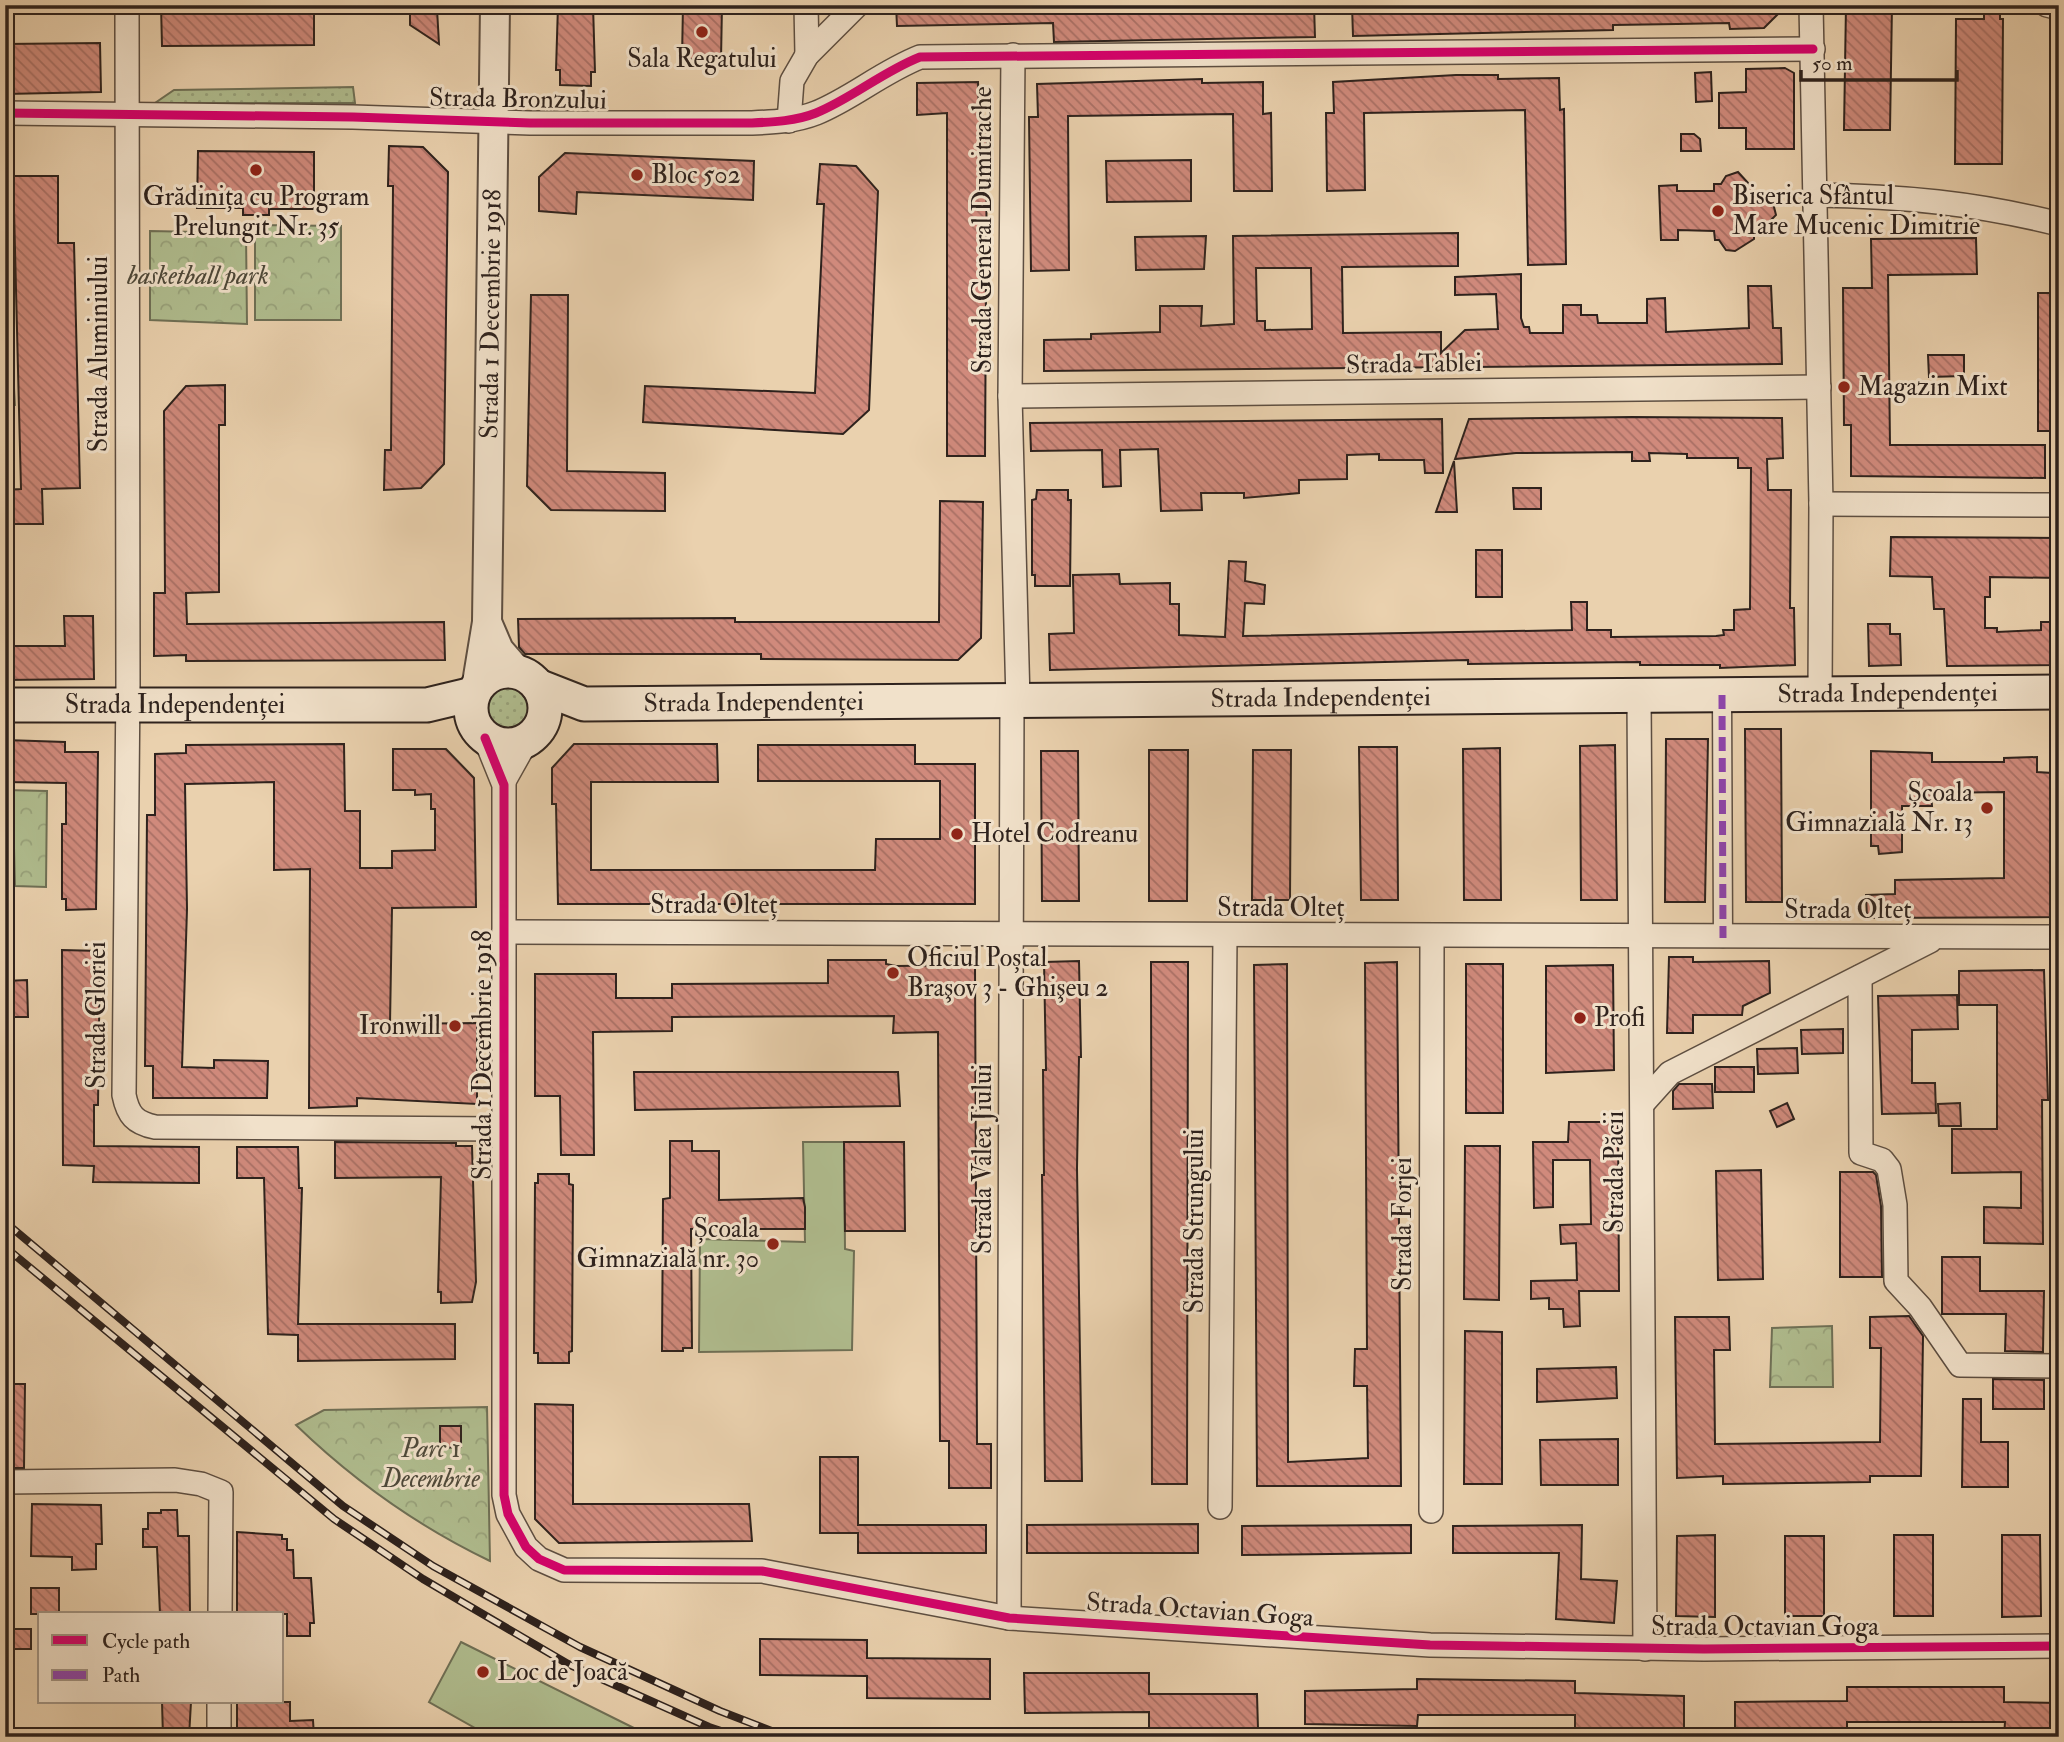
<svg xmlns="http://www.w3.org/2000/svg" width="2064" height="1742" font-family="'IM FELL Double Pica',serif">
  <style>
    .grass { fill: url(#grass-dots); stroke: #6f7056; stroke-width: 2 }
    .park { fill: url(#park-crowns); stroke: #6f7056; stroke-width: 2 }
    .pitch { fill: #b0bd8f; stroke: #6f7056; stroke-width: 2 }
    .building { fill: url(#building-back-hatch); stroke: #2e221d; stroke-width: 2; fill-rule: evenodd }
    .lines { fill: none; stroke-linecap: round; stroke-linejoin: round }
    .pedestrian-casing { stroke: #5d4e41; stroke-width: 21 }
    .minor-casing { stroke: #5d4e41; stroke-width: 26 }
    .tertiary-casing { stroke: #5d4e41; stroke-width: 32 }
    .secondary-casing { stroke: #2e221d; stroke-width: 37 }
    .pedestrian { stroke: #f1e1ca; stroke-width: 18 }
    .minor { stroke: #f1e1ca; stroke-width: 23 }
    .tertiary { stroke: #f1e1ca; stroke-width: 28 }
    .secondary { stroke: #f1e1ca; stroke-width: 33 }
    .rail-casing { stroke: #2e221d; stroke-width: 8 }
    .rail { stroke: #f1e1ca; stroke-width: 5; stroke-dasharray: 16; stroke-linecap: butt }
    .quiet { stroke: #8e44ad; stroke-width: 7; stroke-dasharray: 14 7; stroke-linecap: butt }
    .cycleway-casing { stroke: #f1e1ca; stroke-width: 13 }
    .cycleway { stroke: #d6006c; stroke-width: 9 }
    .poi-dot { fill: #8f2418; stroke: #f1e1ca; stroke-width: 2.5 }
    .labels { text-anchor: middle; dominant-baseline: central; stroke-width: 6; stroke-linejoin: round; paint-order: stroke }
    .poi-label { font-size: 26px; fill: #2e221d; stroke: #f1e1ca; text-anchor: start }
    .street-label { font-size: 26px; fill: #2e221d; stroke: #f1e1ca }
    .park-label { font-size: 26px; font-style: italic; fill: #4e493a; stroke: #f1e1ca }
  </style>
  <defs>
    <pattern id="grass-dots" width="8" height="8" patternUnits="userSpaceOnUse" patternTransform="scale(1.75)"><rect width="8" height="8" fill="#b0bd8f"/><path d="M2 2h.1M6 6h.1" fill="none" stroke="#98a27b" stroke-width="1.8" stroke-linecap="round"/></pattern>
    <pattern id="park-crowns" width="20" height="18" patternUnits="userSpaceOnUse" patternTransform="scale(1.75)"><rect width="20" height="18" fill="#b0bd8f"/><path d="M2 6a3 3 0 1 1 6 0M12 15a3 3 0 1 1 6 0" fill="none" stroke="#98a27b"/></pattern>
    <pattern id="building-back-hatch" width="6" height="6" patternUnits="userSpaceOnUse" patternTransform="scale(1.75)"><rect width="6" height="6" fill="#d08a7c"/><path d="M-1 5l2 2M0 0l6 6M5-1l2 2" fill="none" stroke="#a97065"/></pattern>
  </defs>
  <rect width="100%" height="100%" fill="#ead1ae"/>
  <filter id="stains"><feTurbulence type="fractalNoise" baseFrequency=".00286" numOctaves="4"/><feColorMatrix values="0 0 0 0 .2 0 0 0 0 .09 0 0 0 0 .02 0 0 0 .5 -.17"/></filter>
  <radialGradient id="worn" r=".72"><stop offset=".6" stop-color="#630" stop-opacity="0"/><stop offset="1" stop-color="#630" stop-opacity=".3"/></radialGradient>
  <!-- grass -->
  <g class="grass">
    <path d="M353,87l2,16h-200l19,-13z"/>
    <path d="M5,336h6l4,69 -10,-1z"/>
    <circle cx="507" cy="708" r="24"/>
  </g>
  <!-- park -->
  <g class="park">
    <path d="M255,225l86,1v94h-86z"/>
    <path d="M150,231l96,2 1,91 -97,-4z"/>
    <path d="M5,790l42,1 -1,96 -31,-1 -1,-38 -9,-1z"/>
    <path d="M1832,1326l1,61h-63l2,-59z"/>
    <path d="M487,1407l3,154c-73,-35 -136,-80 -194,-136l28,-15z"/>
  </g>
  <!-- pitch -->
  <g class="pitch">
    <path d="M803,1142h41l1,107 9,2 -2,99 -153,2 1,-113 105,3z"/>
    <path d="M461,1642l191,95h-161l-62,-35z"/>
  </g>
  <!-- building -->
  <g class="building">
    <path d="M161,5h153v40l-152,1z"/>
    <path d="M558,5h35l2,67h-4v14l-31,-1v-15h-4z"/>
    <path d="M683,5h39l-1,55 -39,-1z"/>
    <path d="M896,5h418l1,32 -261,5 -1,-19 -156,3z"/>
    <path d="M1352,5h435l-23,23 -34,1 -1,-6 -52,1 -64,1v5l-260,6z"/>
    <path d="M1846,5h46l-2,125h-46z"/>
    <path d="M1984,5h16v14h3l-1,145h-47l1,-145h28z"/>
    <path d="M410,7l27,2 2,35 -29,-19z"/>
    <path d="M100,43l1,49 -96,2v-50z"/>
    <path d="M1785,68l9,5v76h-48v-21h-27v-35l27,-1v-23z"/>
    <path d="M1711,72l1,29 -16,1 -1,-29z"/>
    <path d="M1456,75h42v4l61,-1 1,32 4,-1 2,155 -38,1 -3,-155 -161,3 1,77 -38,1 -1,-78h8l-1,-31z"/>
    <path d="M1202,79v4l61,-1v32l8,-1 1,78h-38l-1,-77 -165,2 1,154 -38,1 -2,-154h9l-1,-33z"/>
    <path d="M978,82l1,31h4v10h4l-2,333h-38v-343l-30,2v-32z"/>
    <path d="M1681,134h13l6,5 1,12h-20z"/>
    <path d="M389,146l34,1 25,25 -4,292 -23,24 -37,2 1,-40h6l2,-264h-5z"/>
    <path d="M198,151l116,1v57h-45v6h-26v-7h-46z"/>
    <path d="M565,153l189,8 -1,39 -176,-8 -1,22 -37,-3v-34z"/>
    <path d="M1191,160v41l-84,1 -1,-41z"/>
    <path d="M820,164l36,2 22,25 -9,219 -26,24 -200,-12 2,-36 170,7 9,-189h-7z"/>
    <path d="M1738,172l11,12h4l1,9 10,1 10,13 2,8 -11,11 -1,6h-10v7l-19,12 -9,-1 -7,-10h-4l-1,-9 -36,-1v10h-17l-2,-54 18,-1v6h37v-7h7l5,-8z"/>
    <path d="M5,176h53v67h16l6,245 -38,1 1,35h-38v-34l16,-1 -7,-279h-9z"/>
    <path d="M1458,233v33l-116,1 1,66 98,-1v21l24,-23 33,-1 -2,-35 -41,1v-18l66,-3v44l3,9h5l1,6h33v-28h18v10h16l1,8h49v-24l18,-1 1,34 83,-4 -1,-42h23l2,42h8l1,36 -738,7v-31l47,-1v-5l69,-2v-26h42l-1,20 33,-2 -1,-88zM1256,268h55l1,61 -47,1v-9h-8z"/>
    <path d="M1206,236l-2,33 -68,1 -1,-33z"/>
    <path d="M1976,238l1,36 -89,1 2,170h155v33l-194,-2v-51h-7l-1,-137h29l-1,-49z"/>
    <rect x="2038" y="293" width="21" height="138"/>
    <path d="M531,295h37l-1,176 98,2v38l-114,-1 -24,-24z"/>
    <path d="M1928,355h36v21l-35,1z"/>
    <path d="M225,385v40h-6v167l-33,1 1,31 257,-2 1,38 -259,1v-6l-32,1v-63h11l-1,-182 22,-25z"/>
    <path d="M1632,417l150,1 1,40 -16,1 1,31h23l-1,118h4l1,57 -75,3v-3h-80v-3l-172,2v-4l-418,10 -1,-36 25,-1 -1,-58 46,-1 1,10 50,-1v21h9v31l46,2 4,-76 17,1 -1,19 20,4 -1,19 -19,-1 -2,33 329,-6 -1,-28h16v28h24v7l105,-1 8,-1 -1,-5h11v-20l16,-1 1,-141h-13v-10h-51v-4l-38,-1 1,8h-18v-9l-116,1 -61,6 14,-40z"/>
    <path d="M1442,419l1,54h-18l-1,-13h-45v-6l-32,1v24l-48,1v13l-55,5v-5h-43l1,17 -41,1 -3,-62 -38,1 1,36 -18,1 -1,-37 -71,1 -1,-28z"/>
    <path d="M1454,461l3,51h-21z"/>
    <path d="M1513,488h28v21h-27z"/>
    <path d="M1037,490h31v10h3l-1,86h-35v-11h-3v-75l4,-1z"/>
    <path d="M940,501l43,1 -2,136 -23,22 -197,-1v-5h-236l-6,-7 -1,-28 217,-1v4h204z"/>
    <path d="M1891,537l168,1v40l-69,-1v20h-5v31h12v4l44,-2v-8h18v43l-112,1 -3,-57h-10l-2,-32 -42,-1z"/>
    <rect x="1476" y="550" width="26" height="47"/>
    <path d="M64,616h29l1,63 -89,1v-34h60z"/>
    <path d="M1868,624h22v10h10l1,31 -32,1z"/>
    <path d="M1745,729h36l1,173h-36z"/>
    <path d="M1666,739h42l-3,163h-40z"/>
    <path d="M5,740l60,2v10h33l-2,157 -30,1v-11h-4v-75h4v-41l-61,-1z"/>
    <path d="M344,744l1,67h15v57h32v-17l43,-1v-41h-4v-15l-16,1v-5h-22v-41h53l28,29 2,129 -84,1 -2,116 87,-1v81l-120,-6v8l-48,2 1,-239 -36,1v-88l-89,2 2,125 -5,158 32,1v-8l54,1 -1,37h-114v-32h-8l2,-251h8v-61l31,-1v-8z"/>
    <path d="M574,744h143l1,38h-127v88h284l1,-31h64v-58h-182v-36h157v19h60v140h-417l-2,-100h-4v-36z"/>
    <path d="M1615,745l2,155h-36l-1,-154z"/>
    <path d="M1359,747h38l1,153h-37z"/>
    <path d="M1500,748l1,152h-37l-1,-151z"/>
    <path d="M1149,750h39l-1,151h-38z"/>
    <path d="M1253,750h38l-1,150h-38z"/>
    <path d="M1041,751h37l1,150h-37z"/>
    <path d="M1871,751l61,2v9h72v-4l33,-1v15l15,1 1,105h6v39l-192,1 -1,-23 29,-1v-14l109,-2v-86l-73,1 1,13h-30v46l-23,2 -1,-8h-7z"/>
    <path d="M62,950l38,1 -2,154h-4v41l105,1v36l-106,-1 1,-16 -31,-1z"/>
    <path d="M1669,957h24v5l76,-1 1,32 -27,13 -1,9h-49v18h-26z"/>
    <path d="M828,960h58v4l10,2 79,-1 2,479h14v44h-42v-47h-9l-2,-409 -45,1 1,-17 -222,1v14l-79,1 1,123h-33l-1,-59h-25v-122h81v24h56v-14l156,-1z"/>
    <path d="M1079,961l2,96h-2l-2,111 5,313h-37l-3,-306h2l-1,-105h3l-2,-108z"/>
    <path d="M1151,962h37l-1,522h-35z"/>
    <path d="M1397,962l4,524h-144l-3,-521 33,-1 1,498 80,-4 -1,-72h-13l1,-37h12l-2,-386z"/>
    <rect x="1466" y="964" width="37" height="149"/>
    <path d="M1613,965l1,105 -68,3v-107z"/>
    <path d="M2044,970l4,130h-6l1,144 -59,-1v-36l37,1v-36l-69,1v-44h45v-124h-38v-34z"/>
    <path d="M27,980l1,37h-23v-36z"/>
    <path d="M1957,995l1,34 -46,1v53h23l1,30 -54,1 -4,-118z"/>
    <path d="M1843,1029v24l-41,1 -1,-24z"/>
    <path d="M1797,1048l1,25 -40,1 -1,-25z"/>
    <rect x="1715" y="1067" width="39" height="25"/>
    <path d="M634,1072h264l2,34 -265,4z"/>
    <path d="M1679,1084h33l1,24 -40,1v-18z"/>
    <path d="M1787,1103l7,16 -17,8 -7,-16z"/>
    <path d="M1960,1103l1,23h-22l-1,-22z"/>
    <path d="M1569,1122h49l1,169h-40l1,35 -16,1 -1,-18h-14v-11l-18,1v-18l46,-1 -1,-37 -15,1 -1,-19 31,-1 -1,-64h-37v47l-19,1 -1,-66h35z"/>
    <path d="M670,1141h22v10h27v49l84,-2 2,9v22h-114l1,119h-9v3h-21l1,-152 7,-1z"/>
    <path d="M335,1142l121,1v3h16l4,136 -4,20 -31,1v-11h-3l3,-115 -106,1z"/>
    <path d="M844,1142h60l1,89h-60z"/>
    <path d="M1465,1146h35l-1,154 -35,-1z"/>
    <path d="M237,1147h61l1,41h3l-4,136h157v35l-157,2v-26l-30,-1 -4,-156h-27z"/>
    <path d="M1761,1170l2,109 -45,1 -2,-109z"/>
    <path d="M1840,1172h33l3,3 5,31 1,71h-42z"/>
    <path d="M538,1174h31v10l4,1 -1,166 -3,1v11h-31v-10h-4l1,-170h3z"/>
    <path d="M1942,1257h38v34h64l-1,61 -38,-1 1,-37h-64z"/>
    <path d="M1909,1316l14,20 -2,140h-51v6l-147,2v-8l-46,2 -2,-161h54l1,33h-16l1,94 165,-2 1,-94h-11v-31z"/>
    <path d="M1465,1331l37,1v152h-38z"/>
    <path d="M1616,1367l1,31 -80,4v-33z"/>
    <path d="M1993,1379l51,1v29h-51z"/>
    <path d="M5,1384h20l-1,84h-19z"/>
    <path d="M1963,1399h18v43h27v45h-46z"/>
    <path d="M535,1404l38,1v99h176l3,37 -193,2 -24,-24z"/>
    <path d="M440,1426h21v21l-21,1z"/>
    <path d="M1618,1439v46h-77l-1,-45z"/>
    <path d="M820,1457h38v68h128v28h-128v-20h-38z"/>
    <path d="M32,1504l69,1 1,39h-6v25l-24,1v-13l-41,-1z"/>
    <path d="M161,1510h16l1,26h11l1,78h-30l-3,-67h-14v-18h5v-16h13z"/>
    <path d="M1198,1524v29h-171v-28z"/>
    <path d="M1411,1525v28l-169,2v-29z"/>
    <path d="M1582,1525l-1,54 36,2 -3,42 -58,-4 3,-66h-106v-27z"/>
    <path d="M237,1532l45,3v4h5v11h6l1,28h17l3,45h-4v13h-23v-22h-50z"/>
    <path d="M1715,1535v82l-39,-1 1,-80z"/>
    <rect x="1894" y="1535" width="39" height="81"/>
    <path d="M2002,1535h38l1,81 -39,1z"/>
    <rect x="1785" y="1536" width="39" height="80"/>
    <rect x="31" y="1588" width="28" height="26"/>
    <rect x="5" y="1629" width="26" height="20"/>
    <path d="M760,1639l107,1v18l123,1v40l-123,-1v-22l-107,-1z"/>
    <path d="M1024,1673h125v21h108l1,35 -109,1v-18l-124,1z"/>
    <path d="M1417,1679l158,2v12l109,3v33l-109,1v-15h-157l-1,11 -112,-2v-33l112,-2z"/>
    <path d="M1847,1687h157v15l55,1v34h-55l1,-15h-158v14l-112,-2v-32l112,-1z"/>
    <path d="M162,1702h29l-2,35h-26z"/>
    <path d="M237,1702h53v19l23,-1 1,17h-77z"/>
  </g>
  <g class="lines">
    <defs>
      <path id="pedestrian" d="M1722,695l1,243"/>
      <g id="minor">
        <path d="M127,5l1,679 -4,411c4,20 11,28 31,32l348,2"/>
        <path d="M806,5l1,50"/>
        <path d="M1811,5l10,499 -1,190"/>
        <path d="M2047,5l12,3"/>
        <path d="M1013,55l-3,341 8,305"/>
        <path d="M5,113l348,4 177,6h222c22,-1 44,-2 64,-10 35,-14 66,-41 104,-56l893,-8"/>
        <path d="M789,121l3,-40 15,-26 50,-50"/>
        <path d="M1815,195c85,1 161,8 244,29"/>
        <path d="M1010,396l809,-9"/>
        <path d="M1821,504l238,1"/>
        <path d="M1639,695l6,954"/>
        <path d="M485,738l19,47v710l4,19 18,33 13,12 25,11 198,1 247,47 421,27 274,4 355,-3"/>
        <path d="M504,781l23,-41"/>
        <path d="M504,932l1555,5"/>
        <path d="M1860,977l1,176 21,7 7,9 6,36 1,76 24,26 40,58 99,1"/>
        <path d="M1643,1103l27,-30 260,-132"/>
        <path d="M5,1482l170,-2 26,4 20,8 -1,122"/>
        <path d="M1220,1507l5,-571"/>
        <path d="M1431,1511l1,-574"/>
        <path d="M1009,1618l3,-917"/>
        <path d="M219,1737v-35"/>
      </g>
      <g id="tertiary">
        <path d="M487,622l12,28 19,22"/>
        <path id="s1" d="M476,689l11,-67 8,-617"/>
      </g>
      <g id="secondary">
        <circle cx="508" cy="708" r="37"/>
        <path id="s2" d="M538,686l46,18 1475,-12"/>
        <path id="s3" d="M5,705h422l46,-11"/>
      </g>
    </defs>
    <!-- pedestrian casing -->
    <use href="#pedestrian" class="pedestrian-casing"/>
    <!-- minor casing -->
    <use href="#minor" class="minor-casing"/>
    <!-- tertiary casing -->
    <use href="#tertiary" class="tertiary-casing"/>
    <!-- secondary casing -->
    <use href="#secondary" class="secondary-casing"/>
    <!-- pedestrian -->
    <use href="#pedestrian" class="pedestrian"/>
    <!-- minor -->
    <use href="#minor" class="minor"/>
    <!-- tertiary -->
    <use href="#tertiary" class="tertiary"/>
    <!-- secondary -->
    <use href="#secondary" class="secondary"/>
    <defs>
      <g id="rail">
        <path d="M5,1222l338,284 90,60 147,81 140,64 67,26"/>
        <path d="M5,1247l329,272 89,60 145,85 141,63 30,10"/>
      </g>
    </defs>
    <!-- rail casing -->
    <use href="#rail" class="rail-casing"/>
    <!-- rail -->
    <use href="#rail" class="rail"/>
    <!-- quiet -->
    <path class="quiet" d="M1722,695l1,243"/>
    <defs>
      <g id="cycleway">
        <path d="M5,113l348,4 177,6h222c22,-1 44,-2 64,-10 35,-14 66,-41 104,-56l893,-8"/>
        <path d="M485,738l19,47v710l4,19 18,33 13,12 25,11 198,1 247,47 421,27 274,4 355,-3"/>
      </g>
    </defs>
    <!-- cycleway casing -->
    <use href="#cycleway" class="cycleway-casing"/>
    <!-- cycleway -->
    <use href="#cycleway" class="cycleway"/>
  </g>
  <!-- markers -->
  <g class="poi-dot">
    <circle cx="702" cy="32" r="7"/>
    <circle cx="256" cy="170" r="7"/>
    <circle cx="637" cy="175" r="7"/>
    <circle cx="1718" cy="211" r="7"/>
    <circle cx="1844" cy="387" r="7"/>
    <circle cx="1987" cy="808" r="7"/>
    <circle cx="957" cy="834" r="7"/>
    <circle cx="893" cy="973" r="7"/>
    <circle cx="1580" cy="1018" r="7"/>
    <circle cx="455" cy="1026" r="7"/>
    <circle cx="773" cy="1244" r="7"/>
    <circle cx="483" cy="1672" r="7"/>
  </g>
  <g class="labels">
    <!-- poi labels -->
    <g class="poi-label">
      <text x="702" y="59" text-anchor="middle">Sala Regatului</text>
      <text x="651" y="175">Bloc 502</text>
      <text x="1732" y="196">Biserica Sfântul<tspan x="1732" dy="30">Mare Mucenic Dimitrie</tspan></text>
      <text x="256" y="197" text-anchor="middle">Grădinița cu Program<tspan x="256" dy="30">Prelungit Nr. 35</tspan></text>
      <text x="1858" y="387">Magazin Mixt</text>
      <text x="1973" y="793" text-anchor="end">Școala<tspan x="1973" dy="30">Gimnazială Nr. 13</tspan></text>
      <text x="971" y="834">Hotel Codreanu</text>
      <text x="907" y="958">Oficiul Poștal<tspan x="907" dy="30">Braşov 3 - Ghişeu 2</tspan></text>
      <text x="1594" y="1018">Profi</text>
      <text x="441" y="1026" text-anchor="end">Ironwill</text>
      <text x="759" y="1229" text-anchor="end">Școala<tspan x="759" dy="30">Gimnazială nr. 30</tspan></text>
      <text x="497" y="1672">Loc de Joacă</text>
    </g>
    <!-- street labels -->
    <g class="street-label">
      <text transform="translate(518 99) rotate(1)">Strada Bronzului</text>
      <text transform="translate(983 230) rotate(-90)">Strada General Dumitrache</text>
      <text stroke="none"><textPath href="#s1" startOffset="376">Strada 1 Decembrie 1918</textPath></text>
      <text transform="translate(99 354) rotate(-90)">Strada Aluminiului</text>
      <text transform="translate(1414 364) rotate(-1)">Strada Tablei</text>
      <text stroke="none"><textPath href="#s2" startOffset="1353">Strada Independenței</textPath></text>
      <text stroke="none"><textPath href="#s2" startOffset="786">Strada Independenței</textPath></text>
      <text stroke="none"><textPath href="#s2" startOffset="219">Strada Independenței</textPath></text>
      <text stroke="none"><textPath href="#s3" startOffset="170">Strada Independenței</textPath></text>
      <text x="714" y="905">Strada Olteț</text>
      <text x="1281" y="908">Strada Olteț</text>
      <text x="1848" y="910">Strada Olteț</text>
      <text transform="translate(97 1015) rotate(-90)">Strada Gloriei</text>
      <text transform="translate(483 1055) rotate(-90)">Strada 1 Decembrie 1918</text>
      <text transform="translate(983 1159) rotate(-90)">Strada Valea Jiului</text>
      <text transform="translate(1615 1172) rotate(-90)">Strada Păcii</text>
      <text transform="translate(1195 1221) rotate(-90)">Strada Strungului</text>
      <text transform="translate(1403 1224) rotate(-90)">Strada Forjei</text>
      <text transform="translate(1200 1610) rotate(4)">Strada Octavian Goga</text>
      <text x="1765" y="1627">Strada Octavian Goga</text>
    </g>
    <!-- park labels -->
    <g class="park-label">
      <text x="198" y="276">basketball park</text>
      <text x="431" y="1449">Parc 1<tspan x="431" dy="30">Decembrie</tspan></text>
    </g>
  </g>
  <!-- margin -->
  <rect width="2064" height="1742" fill="none" stroke="#ead1ae" stroke-width="28"/>
  <rect x="7" y="7" width="2050" height="1728" fill="none" stroke="#2e221d" stroke-width="3.5"/>
  <rect x="14" y="14" width="2036" height="1714" fill="none" stroke="#2e221d" stroke-width="2"/>
  <!-- legend -->
  <rect x="38" y="1612" width="245" height="91" fill="#f1e1ca" stroke="#a39585" stroke-width="2"/>
  <rect x="52" y="1635" width="35" height="10" fill="#d6006c" stroke="#a39585" stroke-width="2"/>
  <text x="102" y="1648" font-size="21" fill="#2e221d">Cycle path</text>
  <rect x="52" y="1670" width="35" height="10" fill="#8e44ad" stroke="#a39585" stroke-width="2"/>
  <text x="102" y="1682" font-size="21" fill="#2e221d">Path</text>
  <!-- scale -->
  <path d="M1801 70v10h156v-10" fill="none" stroke="#2e221d" stroke-width="3.5"/>
  <text x="1812" y="70" font-size="21" fill="#2e221d" stroke="#f1e1ca" stroke-width="5" paint-order="stroke">50 m</text>
  <rect width="100%" height="100%" filter="url(#stains)"/>
  <rect width="100%" height="100%" fill="url(#worn)"/>
</svg>
